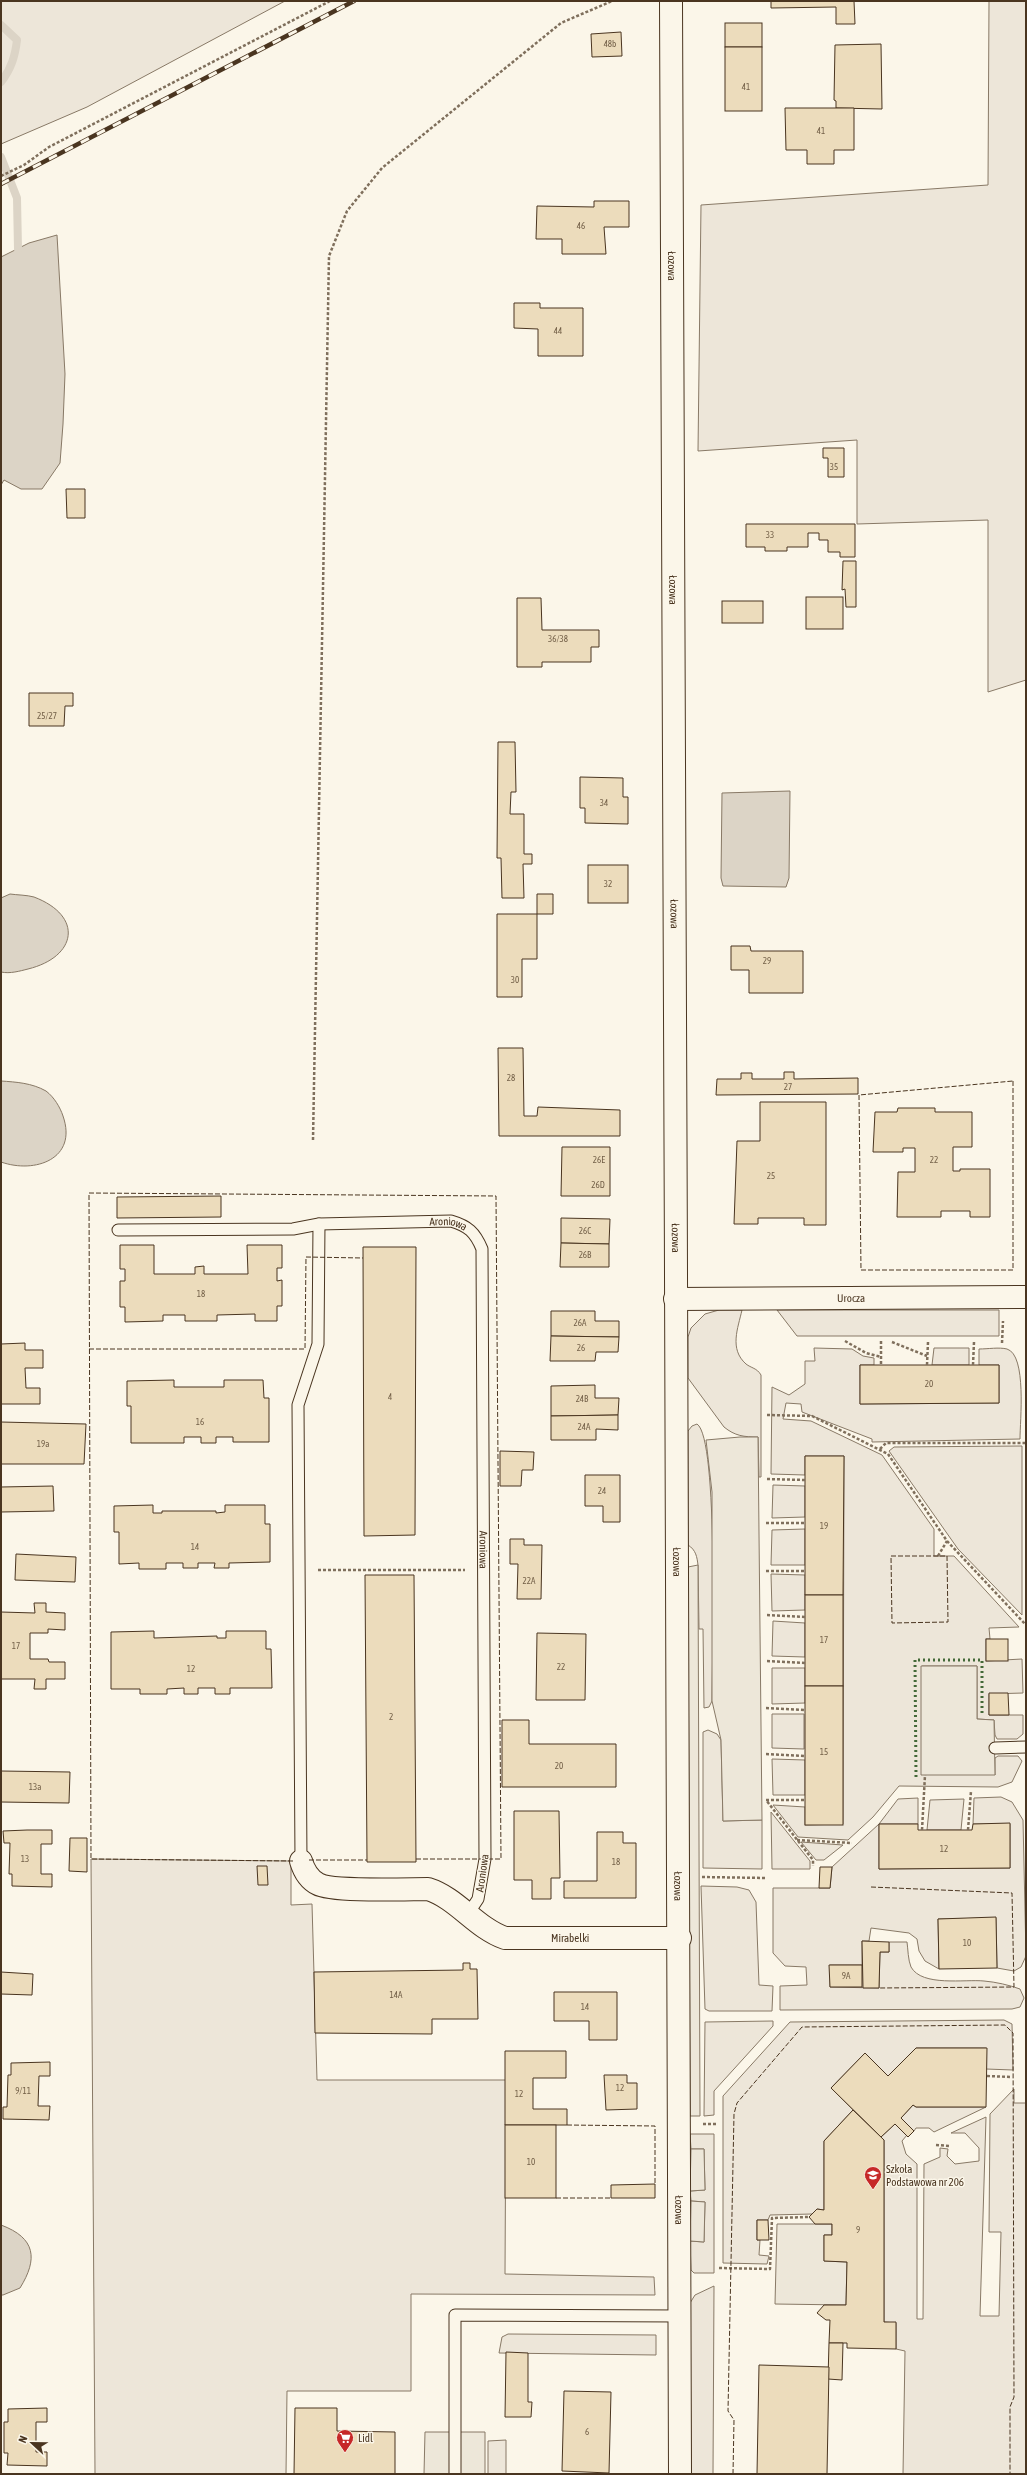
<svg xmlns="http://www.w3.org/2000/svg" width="1027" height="2475" font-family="'Asap Condensed',sans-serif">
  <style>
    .green { fill: #ede6d9; stroke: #887966 }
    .parking { fill: #ede7d9; stroke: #887966 }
    .water { fill: #dcd4c6; stroke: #887966 }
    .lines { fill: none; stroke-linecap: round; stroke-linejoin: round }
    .stream { stroke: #dcd4c6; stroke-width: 8 }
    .building { fill: #ecdcbc; stroke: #4a3520 }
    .service-casing { stroke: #4a3520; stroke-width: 13 }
    .minor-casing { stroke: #4a3520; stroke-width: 24 }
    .path { stroke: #7f6f5c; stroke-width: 2.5; stroke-dasharray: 3 2; stroke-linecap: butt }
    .service { stroke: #fbf6e9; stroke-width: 11 }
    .minor { stroke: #fbf6e9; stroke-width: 22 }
    .rail-casing { stroke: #4a3520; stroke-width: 4.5 }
    .rail { stroke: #fbf6e9; stroke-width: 3; stroke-dasharray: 9; stroke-linecap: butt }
    .hedge { stroke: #436837; stroke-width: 3; stroke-dasharray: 2 3; stroke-linecap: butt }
    .fence { stroke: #4a3520; stroke-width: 1; stroke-dasharray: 5 2; stroke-linecap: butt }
    .labels { text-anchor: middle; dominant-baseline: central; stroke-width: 3; stroke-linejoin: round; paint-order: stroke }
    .number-label { font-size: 9px; fill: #725f47 }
    .street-label { font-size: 11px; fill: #4a3520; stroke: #fbf6e9 }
    .poi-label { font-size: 11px; fill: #4a3520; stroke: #fbf6e9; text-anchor: start }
  </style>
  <rect width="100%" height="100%" fill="#fbf6e9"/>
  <!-- green -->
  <g class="green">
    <path d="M1,1h284l-198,106 -86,37z"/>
    <path d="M989,1h37v679l-38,12v-172l-131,4v-84l-159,11 3,-246 287,-20z"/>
    <path d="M719,1310h23c-4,18 -13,39 4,54 5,4 11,4 15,11v102h-2l-1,-40c-14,0 -23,-1 -34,-10l-36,-49v-41l3,-9 14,-14z"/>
    <path d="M777,1310h222v26h-202z"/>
    <path d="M814,1348l38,1 11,7 11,2v7h-14v39l139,-1v-38h-20v-16c9,0 20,-2 28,0 20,6 13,72 13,90l-148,3v-3l-70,-27 -1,-8 -15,-1 -3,16 28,2 71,34 52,74v27h20l65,71 -30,1 1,11h-4v22l36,-2 1,34 -34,1v21h34v19l-6,5h-20l-2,-4 -1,-15 -17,-1v-53h-55l73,109v-17l3,-2h20l4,5 -10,21 -14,5 -99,-1 -26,31 -25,23 -50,-3 -25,-32 32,2v18l38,-1 1,-368h-39v19l-34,-1 1,-87 17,8 16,-11v-23h10z"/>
    <path d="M934,1348h35v17h-37z"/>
    <path d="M697,1424c22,14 15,240 15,277l-3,6 -5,1 -1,-79h-4l-1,-64c-1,-8 -2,-15 -10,-20v-114l4,-5z"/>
    <path d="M1022,1446v169l-64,-66 -69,-98 5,-4z"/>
    <path d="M773,1485l32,1v31l-33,1z"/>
    <path d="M805,1529v36h-34l1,-35z"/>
    <path d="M771,1574l34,1v35l-33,1z"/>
    <path d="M773,1621l32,2v34l-33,-1z"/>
    <path d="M772,1668h33v35l-33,1z"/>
    <path d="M772,1714h32v35l-32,-1z"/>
    <path d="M708,1730l9,4 4,6 2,81 39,-1v49l-59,-1v-136z"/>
    <path d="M772,1759l33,1v35h-32z"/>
    <path d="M1001,1797l11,5 11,18 3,136 -5,11 -7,4 -17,-3 -1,-50 -58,1 1,50 -14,-8 -6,-10 -2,-12 -8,-6 -38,-5 -2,13h-7v24h-32v22l49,1 1,-36h9v-10h18c1,7 1,18 4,25 11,20 54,12 73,14 12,1 25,4 36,8l4,9 -4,9 -8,2 -232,1v-24l27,-1 -1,-18 -21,-1 -12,-13v-65h57l2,-21 47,-43 19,-25 20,-1v26h-39v45l131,-1v-44h-37l1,-26z"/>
    <path d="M964,1799l-3,31h-34l3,-30z"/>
    <path d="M771,1812l39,49v8h-38z"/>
    <path d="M801,1842l42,3 -19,15h-8z"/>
    <path d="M91,1859l200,2v44l21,-1 5,176h189l-1,194 149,3 1,18 -244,-1v97h-124l-1,83h-191z"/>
    <path d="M701,1886l36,1 12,3 7,12 3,83 14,1 -1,25h-63l-4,-2z"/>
    <path d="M1004,2020l8,4 1,46 -27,-1v-21h-70l-28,28 -23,-23 -34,35 22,22 -29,31v69l-7,-1 -5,5 -42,1 -2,5h-11v20h3l-1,15 10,1 -2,8 -44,-1v-167l67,-74z"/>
    <path d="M773,2021v5l-59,65v24l-10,1 1,-94z"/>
    <path d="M1014,2089v14h12v371h-123l2,-123 -9,-2v-26l-12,-1v-182l-3,-3 14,-13 12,11 -5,6 4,13 11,10v155h6l1,-155 16,-7v-9l8,1 -1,7 8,8 24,-3v-13l-14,-15h-14l35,-16 -6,199h19l2,-84h-12l1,-118z"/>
    <path d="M913,2105l3,2h70l-52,25 -5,-4h-13l-2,3 -13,-13z"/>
    <path d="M690,2134h24v139h-20l-3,-3 -1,-29 14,1 1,-40 -14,-1 -1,-10 15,-1 -1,-41h-13z"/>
    <path d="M714,2286l-1,188h-22l-1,-171 5,-8z"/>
    <path d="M508,2334l148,1v20l-157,-2 3,-16z"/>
    <path d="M506,2440v34h-18v-33z"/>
  </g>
  <!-- parking -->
  <g class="parking">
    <path d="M740,1437h18l4,383 -39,1 -2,-81 -9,-39v-209l-6,-52z"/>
    <path d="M698,1565l2,551h-10l-2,-549z"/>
    <path d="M921,1666h56v53l17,1 1,55h-74z"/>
    <path d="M691,2149h13l1,41 -15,1z"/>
    <path d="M691,2201l14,1 -1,40 -14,-1z"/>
    <path d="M777,2224h55v11h-8v26l23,1 -1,43 -71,-1z"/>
    <path d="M425,2432h60v42h-61z"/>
  </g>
  <!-- water -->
  <g class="water">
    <path d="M57,235l8,139 -2,50 -3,39 -18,26h-21l-17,-9 -3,5v-228l28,-14z"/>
    <path d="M790,791l-1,87 -3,9 -63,-1 -2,-8 1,-85z"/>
    <path d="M10,894c7,1 17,1 24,3 50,19 43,60 -6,72 -8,2 -18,5 -27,3v-74z"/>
    <path d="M1,1081c15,1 31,2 45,10 8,6 14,16 17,25 15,43 -28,58 -62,46z"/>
    <path d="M1,2225c35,13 37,34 19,63l-17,7h-2z"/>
  </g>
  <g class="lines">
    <!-- stream -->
    <g class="stream">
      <path d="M1,25l16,15c-2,17 -6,29 -16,42"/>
      <path d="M1,157l16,41 1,51"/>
    </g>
  </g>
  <!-- building -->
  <g class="building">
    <path d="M771,1h83l1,23h-19v-17l-65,1z"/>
    <rect x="725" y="23" width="37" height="24"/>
    <path d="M621,32l1,24 -30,1 -1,-23z"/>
    <path d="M881,44l1,65 -46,-1v-7l-2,-1 1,-55z"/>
    <rect x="725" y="47" width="37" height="64"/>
    <path d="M785,108h69v42h-20v14h-27v-14h-21z"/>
    <path d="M594,201h35v26h-25l2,27h-44v-15h-26l1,-33 57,1z"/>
    <path d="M514,303h26v5h43v48h-45v-27l-24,-1z"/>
    <path d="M823,448h21v29h-16v-19h-5z"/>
    <path d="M66,489h19v29h-18z"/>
    <path d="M746,524h109v33h-15v-5h-12v-12h-9v-7h-11v14h-21v4h-22v-4h-19z"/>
    <path d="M843,561h13v46h-10l-1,-18 -3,1z"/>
    <rect x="806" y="597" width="37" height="32"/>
    <path d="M517,598h24l1,32h57v17h-8v15h-49v5h-25z"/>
    <rect x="722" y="601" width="41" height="22"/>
    <path d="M29,693h44v13h-8l-1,20h-35z"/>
    <path d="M498,742h17l1,50h-5l-1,22h14v40h8v10h-9l1,34h-22l-1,-40h-4z"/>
    <path d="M580,777l43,1v19h5v27l-43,-1v-15h-5z"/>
    <rect x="588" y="865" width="40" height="38"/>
    <path d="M537,894h16v20h-16v45h-15v38h-25v-83h40z"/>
    <path d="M731,946h19l1,5h52v42h-54v-23h-18z"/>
    <path d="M498,1048h25l1,68h13l1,-9 82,3v26h-121z"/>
    <path d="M784,1072h10v7l64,-1v16l-142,1 1,-16h24v-6h11v6h32z"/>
    <path d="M760,1102h66v123h-22v-7h-46v6h-24l3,-83h23z"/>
    <path d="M898,1108h37v4h37v35h-19v24h7v-2h30v48h-20v-6h-29v6h-44l1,-45h17v-24h-12v4h-30l2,-40h22z"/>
    <path d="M562,1147h48v49h-49z"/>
    <path d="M221,1196v21l-104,1v-21z"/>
    <path d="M561,1218l49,1 -1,25 -48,-1z"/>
    <path d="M561,1243l48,1v23h-49z"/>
    <path d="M120,1245h34v29h41v-7l9,-1v8h44l-1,-29h35v23h-5v13l5,-1v26h-5v15h-22v-7l-38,1v6h-32v-6h-22v6l-38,1v-15h-5v-26h5v-12h-5z"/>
    <path d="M363,1247h53l-1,288 -51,1z"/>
    <path d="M551,1311h44v10h24v16l-68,-1z"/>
    <path d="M551,1336l68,1 -1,15h-22l-1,9h-45z"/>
    <path d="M25,1343v7h18v18h-18l1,20h14v16h-39v-60z"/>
    <path d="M860,1365h139v38l-139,1z"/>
    <path d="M174,1380v7h50v-7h39l1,18h5v44h-36v-5h-17v6h-15v-6h-17v6h-53v-37h-4v-25z"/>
    <path d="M595,1385v13h24l-1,17 -67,1v-30z"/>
    <path d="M618,1415v15l-22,-1v11h-45v-24z"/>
    <path d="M1,1422l85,2 -2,40h-83z"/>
    <path d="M500,1451l34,1 -1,18h-11l-1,16h-21z"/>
    <path d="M805,1456h39l-1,139h-38z"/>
    <path d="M585,1475h35v47h-17v-16h-18z"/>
    <path d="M53,1486l1,25 -53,1v-25z"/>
    <path d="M153,1505v8h9v-2h54v2l9,-1v-7h40v19h5v38l-41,1v5h-15l1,-5h-17v5h-15v-5h-17v6h-27v-6l-20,1v-32h-5v-26z"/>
    <path d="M510,1539h14v6h18l-1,54h-24l1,-35h-8z"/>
    <path d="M16,1554l60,3 -1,25 -60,-2z"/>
    <path d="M365,1575h49l2,287h-49z"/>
    <rect x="805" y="1595" width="38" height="91"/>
    <path d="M34,1603h12v9l19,1v17l-17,-1v4h-18v26h18l1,3h16v17h-19v10h-12l1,-10h-34v-67l34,1z"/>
    <path d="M154,1631v7l63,-2v2h9v-7h40v18h5l1,39h-42v6h-15v-6h-17v6h-14v-6l-17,1v5h-27v-5h-29v-57z"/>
    <path d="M537,1633l49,1 -1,66h-49z"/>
    <rect x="986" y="1639" width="22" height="22"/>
    <rect x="805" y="1686" width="38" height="139"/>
    <path d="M989,1693h19l1,22h-20z"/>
    <path d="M502,1720h27v24h87v43h-114z"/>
    <path d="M1,1771l69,1 -1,31 -68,-1z"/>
    <path d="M514,1811h45l1,67h-9v21h-19v-19h-18z"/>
    <path d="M1010,1823v45l-131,1v-45h39v6h54l1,-6z"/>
    <path d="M27,1830h25v14h-11v30h11v13l-40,-1v-12h-3l1,-31h-6l-1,-12z"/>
    <path d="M597,1832h26v11h13v55h-72v-17h33z"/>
    <path d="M70,1838h17v34l-18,-1z"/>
    <path d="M257,1866h10l1,19h-10z"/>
    <path d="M820,1867h12l-2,21h-11z"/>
    <path d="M996,1917l1,51 -58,1 -1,-50z"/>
    <path d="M862,1941l27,1v10h-9l-1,36h-16z"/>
    <path d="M463,1963h7v6h7l1,50h-46v15l-117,-1 -1,-61 149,-2z"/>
    <path d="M829,1965h33v22h-32z"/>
    <path d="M1,1972l32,2 -1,21 -31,-1z"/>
    <path d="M554,1992h63v48h-28v-19h-35z"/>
    <path d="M916,2048h71l-1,59h-70l-3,-2 -12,13 13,13 -6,6 -13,-13 -14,13 -50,-49 34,-35 23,23z"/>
    <path d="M505,2051h61v27h-33v31h34v16h-62z"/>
    <path d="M50,2062v14h-11l-1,30h12l-1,14 -46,-1v-12h4l1,-32h3v-12z"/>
    <path d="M604,2075h23v8h10v26l-31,1z"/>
    <path d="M853,2110l31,30v182h12v27l-49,-1v-5h-18l1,-23h-4l-9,-7 7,-8h22l1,-43 -23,-1v-26h8v-11h-17l-6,-7 8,-8 7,1v-69z"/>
    <rect x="505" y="2125" width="51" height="73"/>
    <path d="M655,2184v14h-44v-13z"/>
    <path d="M757,2220h11l1,20h-12z"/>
    <path d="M829,2343h14l-1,37 -14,-1z"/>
    <path d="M506,2352l22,1v49h4l-1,15h-26z"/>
    <path d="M759,2365l70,2 -2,107h-70z"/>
    <path d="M564,2391l47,1 -2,81 -47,-2z"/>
    <path d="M47,2408v14h-11v30h11v14l-40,-1 1,-12h-4v-31h4v-13z"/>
    <path d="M295,2408h42v23l58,1v42h-101z"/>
  </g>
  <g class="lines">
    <defs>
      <g id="service">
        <path id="s1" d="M118,1230l175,-1 26,-5 132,-3c17,5 24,11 31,28l3,610 -7,40 -10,15"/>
        <path d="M995,1748l31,-1"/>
        <path d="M301,1861l-3,-456 20,-61 1,-120"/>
        <path d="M455,2474v-159l225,1"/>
      </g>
      <g id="minor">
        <path id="s2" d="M671,1c3,824 7,1649 9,2473"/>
        <path id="s3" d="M675,1299l351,-2"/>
        <path id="s4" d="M301,1861c3,10 7,18 17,23 14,8 90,5 110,5 29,9 48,39 77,49h175"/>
      </g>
    </defs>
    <!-- service casing -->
    <use href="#service" class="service-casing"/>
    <!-- minor casing -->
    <use href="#minor" class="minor-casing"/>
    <!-- path -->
    <g class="path">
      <path d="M1,176l23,-11 25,-18 281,-146"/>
      <path d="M313,1140l16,-884 18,-45 35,-43 179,-145 51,-22"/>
      <path d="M845,1341l21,12 15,4"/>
      <path d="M881,1341v24"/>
      <path d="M892,1342l35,14"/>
      <path d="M1002,1343l1,-22"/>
      <path d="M927,1365l1,-23"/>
      <path d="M973,1365l1,-23"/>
      <path d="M767,1415l45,1 76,38 59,87 79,84"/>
      <path d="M880,1449l6,-6h140"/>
      <path d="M767,1479l38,1"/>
      <path d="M766,1523h39"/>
      <path d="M938,1556l9,-15"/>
      <path d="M318,1570h147"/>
      <path d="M766,1571h39"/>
      <path d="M767,1615l38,2"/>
      <path d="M767,1661l38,2"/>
      <path d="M766,1708l39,2"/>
      <path d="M766,1754l39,2"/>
      <path d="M804,1800h-38l47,60v6"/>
      <path d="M922,1830l3,-55"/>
      <path d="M968,1830l3,-39"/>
      <path d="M797,1840l55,3"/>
      <path d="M702,1877l64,1"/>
      <path d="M987,2076l24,1"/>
      <path d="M703,2124h15"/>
      <path d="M936,2145l14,1"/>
      <path d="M719,2268l51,1 2,-51 37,-1"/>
    </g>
    <!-- service -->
    <use href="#service" class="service"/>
    <!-- minor -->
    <use href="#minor" class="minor"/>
    <defs>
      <path id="rail" d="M1,184l353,-183"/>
    </defs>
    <!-- rail casing -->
    <use href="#rail" class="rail-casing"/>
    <!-- rail -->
    <use href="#rail" class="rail"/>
    <!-- hedge -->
    <path class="hedge" d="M916,1777l-1,-117h67v55"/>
    <!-- fence -->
    <g class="fence">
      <path d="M1013,1081v189h-152l-2,-175z"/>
      <path d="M89,1349h216l1,-92 57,1"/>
      <path d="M891,1556h56l1,66 -56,1z"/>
      <path d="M416,1859h67"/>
      <path d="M309,1860h58"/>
      <path d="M293,1861l-202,-2 -2,-666 407,3 5,663h-12"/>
      <path d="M871,1887l141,6 2,94 -135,1"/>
      <path d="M567,2125l88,1v58"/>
      <path d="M556,2198h55"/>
      <path d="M733,2474l1,-54 -6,-9 6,-297 3,-11 65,-76 203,-2 8,8 1,364 -4,10v67"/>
    </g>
  </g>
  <!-- icons -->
  <defs>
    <symbol id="school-pin" viewBox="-11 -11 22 30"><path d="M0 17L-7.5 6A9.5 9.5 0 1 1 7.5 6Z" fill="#c62828" stroke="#fbf6e9"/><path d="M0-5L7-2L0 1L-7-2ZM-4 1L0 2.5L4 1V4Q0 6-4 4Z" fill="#fff"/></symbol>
    <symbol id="supermarket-pin" viewBox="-11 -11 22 30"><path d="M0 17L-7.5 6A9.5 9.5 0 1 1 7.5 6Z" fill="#c62828" stroke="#fbf6e9"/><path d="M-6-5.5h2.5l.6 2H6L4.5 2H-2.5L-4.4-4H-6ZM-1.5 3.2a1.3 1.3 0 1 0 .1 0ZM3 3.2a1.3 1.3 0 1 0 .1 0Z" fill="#fff"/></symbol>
  </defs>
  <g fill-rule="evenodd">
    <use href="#school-pin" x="863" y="2165" width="20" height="27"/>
    <use href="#supermarket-pin" x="335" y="2428" width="20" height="27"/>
  </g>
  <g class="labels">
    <!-- number labels -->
    <g class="number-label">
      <text x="610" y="44">48b</text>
      <text x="746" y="87">41</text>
      <text x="821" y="131">41</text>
      <text x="581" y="226">46</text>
      <text x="558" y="331">44</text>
      <text x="834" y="467">35</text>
      <text x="770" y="535">33</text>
      <text x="558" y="639">36/38</text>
      <text x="47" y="716">25/27</text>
      <text x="604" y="803">34</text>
      <text x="608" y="884">32</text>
      <text x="767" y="961">29</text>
      <text x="515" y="980">30</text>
      <text x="511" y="1078">28</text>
      <text x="788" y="1087">27</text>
      <text x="599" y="1160">26E</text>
      <text x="934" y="1160">22</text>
      <text x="771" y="1176">25</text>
      <text x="598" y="1185">26D</text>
      <text x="585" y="1231">26C</text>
      <text x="585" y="1255">26B</text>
      <text x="201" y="1294">18</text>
      <text x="580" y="1323">26A</text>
      <text x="581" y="1348">26</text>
      <text x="929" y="1384">20</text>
      <text x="390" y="1397">4</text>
      <text x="582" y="1399">24B</text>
      <text x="200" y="1422">16</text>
      <text x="584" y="1427">24A</text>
      <text x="43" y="1444">19a</text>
      <text x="602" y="1491">24</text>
      <text x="824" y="1526">19</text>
      <text x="195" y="1547">14</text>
      <text x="529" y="1581">22A</text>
      <text x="824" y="1640">17</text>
      <text x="16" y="1646">17</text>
      <text x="561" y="1667">22</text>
      <text x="191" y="1669">12</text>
      <text x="391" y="1717">2</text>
      <text x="824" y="1752">15</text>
      <text x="559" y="1766">20</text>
      <text x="35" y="1787">13a</text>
      <text x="944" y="1849">12</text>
      <text x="25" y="1859">13</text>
      <text x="616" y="1862">18</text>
      <text x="967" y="1943">10</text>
      <text x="846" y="1976">9A</text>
      <text x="396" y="1995">14A</text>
      <text x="585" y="2007">14</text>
      <text x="620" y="2088">12</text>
      <text x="23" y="2091">9/11</text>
      <text x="519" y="2094">12</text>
      <text x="531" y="2162">10</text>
      <text x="858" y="2230">9</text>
      <text x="587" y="2432">6</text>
    </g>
    <!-- street labels -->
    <g class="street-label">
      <text stroke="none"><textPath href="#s2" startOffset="265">Łozowa</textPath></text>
      <text stroke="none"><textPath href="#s2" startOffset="589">Łozowa</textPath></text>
      <text stroke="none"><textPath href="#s2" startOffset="913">Łozowa</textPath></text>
      <text stroke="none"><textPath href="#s1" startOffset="331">Aroniowa</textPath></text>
      <text stroke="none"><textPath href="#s2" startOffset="1237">Łozowa</textPath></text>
      <text stroke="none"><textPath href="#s3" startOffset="176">Urocza</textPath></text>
      <text stroke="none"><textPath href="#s1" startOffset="678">Aroniowa</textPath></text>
      <text stroke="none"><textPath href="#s2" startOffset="1561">Łozowa</textPath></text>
      <text transform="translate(482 1873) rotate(-82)">Aroniowa</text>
      <text stroke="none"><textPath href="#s2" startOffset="1885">Łozowa</textPath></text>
      <text stroke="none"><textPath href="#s4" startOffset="297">Mirabelki</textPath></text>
      <text stroke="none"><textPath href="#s2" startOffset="2209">Łozowa</textPath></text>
    </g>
    <!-- poi labels -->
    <g class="poi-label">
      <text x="886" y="2169">Szkoła<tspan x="886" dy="13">Podstawowa nr 206</tspan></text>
      <text x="358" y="2438">Lidl</text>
    </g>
  </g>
  <!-- border -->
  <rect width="1027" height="2475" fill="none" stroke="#4a3520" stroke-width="4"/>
  <!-- north arrow -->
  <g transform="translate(32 2443) rotate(292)" stroke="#fbf6e9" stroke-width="3" paint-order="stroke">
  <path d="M0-3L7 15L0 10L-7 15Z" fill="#4a3520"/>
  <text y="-6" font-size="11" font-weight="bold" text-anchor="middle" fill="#4a3520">N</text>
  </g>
</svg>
